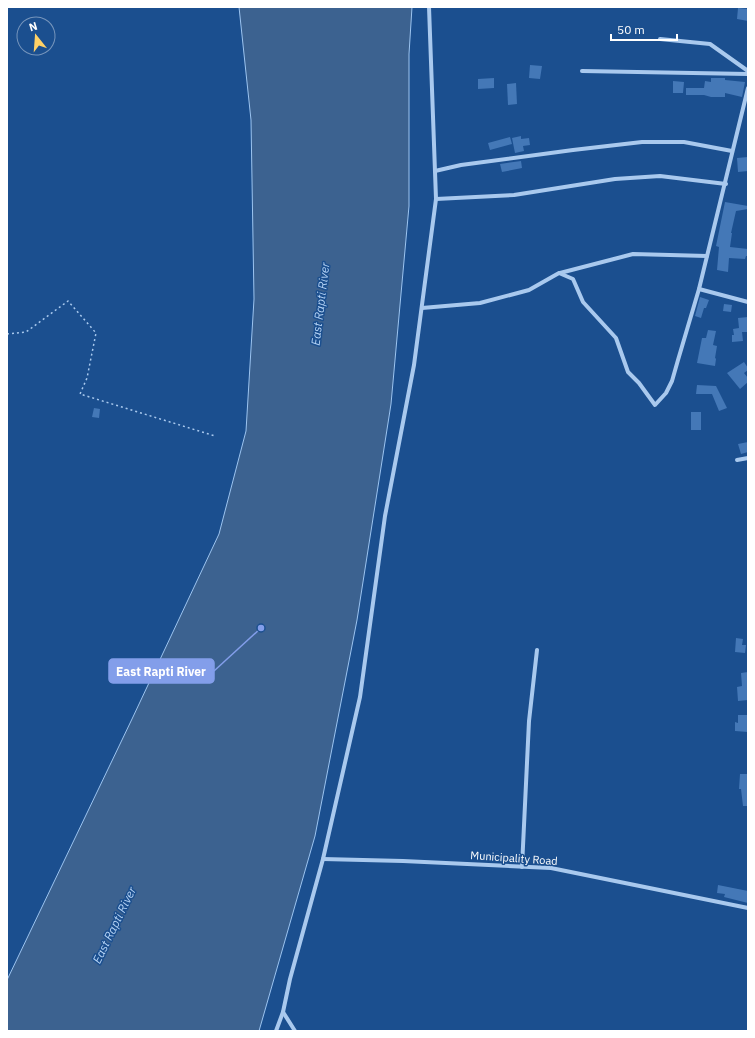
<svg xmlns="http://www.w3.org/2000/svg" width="755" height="1038" font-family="'IBM Plex Sans',sans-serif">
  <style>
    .water { fill: #3c6290; stroke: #9cc4f0 }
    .building { fill: #4478b7 }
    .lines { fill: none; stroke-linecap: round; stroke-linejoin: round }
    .path { stroke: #a9c9ee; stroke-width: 1.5; stroke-dasharray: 2 3; stroke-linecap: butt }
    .minor { stroke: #a9c9ee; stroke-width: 4 }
    .labels { text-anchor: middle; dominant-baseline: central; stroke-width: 3; stroke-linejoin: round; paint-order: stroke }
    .street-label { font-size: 11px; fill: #fff; stroke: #1b4f8f }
    .water-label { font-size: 12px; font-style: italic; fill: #b5d3f5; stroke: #1b4f8f }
    .leader { fill: none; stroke: #839eea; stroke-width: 1.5 }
    .callout-dot { fill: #839eea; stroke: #1b4f8f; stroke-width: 1.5 }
    .callout { fill: #839eea; stroke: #839eea; stroke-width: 1.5 }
    .callout-label { font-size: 12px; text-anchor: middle; font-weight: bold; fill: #fff }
  </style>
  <rect width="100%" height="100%" fill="#1b4f8f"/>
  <!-- water -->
  <path class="water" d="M239,7h173l-3,47v152l-18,198 -34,216 -42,216 -56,195h-252v-51l125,-261 87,-185 27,-103 8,-132 -3,-179z"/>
  <!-- building -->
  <g class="building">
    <path d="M738,8l10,1v12l-11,-2z"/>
    <path d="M530,65l12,1 -2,13 -11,-1z"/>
    <path d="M494,78v10l-16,1v-10z"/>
    <path d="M711,78h14v2l20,2 -3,15 -17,-4v4h-14l-7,-2h-18v-7h18l1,-7 6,1z"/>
    <path d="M673,81l11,1 -1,11h-10z"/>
    <path d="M516,83l1,21 -9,1 -1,-21z"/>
    <path d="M521,136v3l8,-1 1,7 -7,1 1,5 -9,2 -3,-15z"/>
    <path d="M510,137l2,7 -22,6 -2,-7z"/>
    <path d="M748,157v14l-10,1 -1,-14z"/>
    <path d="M521,161l1,7 -20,4 -2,-8z"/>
    <path d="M725,202l23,4v3l-12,2 -5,22h1l-2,14 18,2v7h-2l-1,3 -16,-1 -1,14 -11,-2 2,-23 -3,-1z"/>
    <path d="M700,297l9,3 -3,8h-2l-3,10 -6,-2z"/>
    <path d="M724,304l8,1 -1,7 -8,-1z"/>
    <path d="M748,317v15h-6l1,9 -11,1v-7h2l-1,-6 6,-1 -1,-10z"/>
    <path d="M708,330l8,1 -3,14 4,1 -2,12 -2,-3 3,4 -1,7 -18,-3 5,-25h4z"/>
    <path d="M744,362l4,6v2l-4,3 4,5v4l-8,7 -13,-16z"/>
    <path d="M697,385l19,1 11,22 -8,3 -7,-17h-16z"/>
    <path d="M94,408l6,1 -1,9 -7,-1z"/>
    <rect x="691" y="412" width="10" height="18"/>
    <path d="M748,442v10l-7,2 -3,-10z"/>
    <path d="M736,638l7,1 -1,6h4l-1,8 -10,-1z"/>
    <path d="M748,672v28l-10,1 -1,-14 5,-1 -1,-13z"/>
    <path d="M738,715h10v17l-13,-1v-9l3,1z"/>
    <path d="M740,774h8v32h-5l-2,-17h-2z"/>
    <path d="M718,885l30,6v12l-24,-6 1,-3 -8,-1z"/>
  </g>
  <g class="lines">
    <!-- path -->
    <path class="path" d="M7,334l19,-2 42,-31 28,32 -9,45 -7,16 135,42"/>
    <!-- minor -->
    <g class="minor">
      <path d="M660,39l50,5 38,27"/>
      <path d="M582,71l166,3"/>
      <path d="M435,171l26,-6 112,-15 69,-8h42l48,9"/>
      <path d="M436,199l78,-4 101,-16 45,-3 66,8"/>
      <path d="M560,273l73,-19 74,2"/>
      <path d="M699,289l49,13"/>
      <path d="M422,308l58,-5 49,-13 30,-17 14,6 10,23 33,36 12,34 11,11 16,22 11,-12 6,-12 6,-21 21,-71 49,-201"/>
      <path d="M737,460l11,-2"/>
      <path d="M323,859l80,2 148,7 197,40"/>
      <path d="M522,867l7,-146 8,-71"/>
      <path d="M283,1012l12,19"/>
      <path d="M276,1031l7,-19 7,-33 33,-120 37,-162 25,-181 29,-151 22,-166 -7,-192"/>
    </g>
  </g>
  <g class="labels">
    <!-- street labels -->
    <g class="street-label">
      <text transform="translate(514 858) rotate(4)">Municipality Road</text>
    </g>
    <!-- water labels -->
    <g class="water-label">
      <text transform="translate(320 304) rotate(-83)">East Rapti River</text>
      <text transform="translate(114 925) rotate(-64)">East Rapti River</text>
    </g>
  </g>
  <!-- callouts -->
  <path class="leader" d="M261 628L214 671"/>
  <circle class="callout-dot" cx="261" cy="628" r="4"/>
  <rect class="callout" x="109" y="659" width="105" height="24" rx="4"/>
  <g class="callout-label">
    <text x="161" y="676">East Rapti River</text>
  </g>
  <!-- border -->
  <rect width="755" height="1038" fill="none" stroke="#ffffff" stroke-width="16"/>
  <!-- north arrow -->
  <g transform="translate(36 36) rotate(343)"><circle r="19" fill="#1b4f8f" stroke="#7695bc"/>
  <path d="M0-3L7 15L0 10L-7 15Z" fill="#ffd166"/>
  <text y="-6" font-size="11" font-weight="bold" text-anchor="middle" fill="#ffffff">N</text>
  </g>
  <!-- scale -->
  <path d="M611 34v6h66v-6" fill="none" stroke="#ffffff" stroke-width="2"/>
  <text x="617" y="34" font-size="12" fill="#ffffff" stroke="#1b4f8f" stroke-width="3" paint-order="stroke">50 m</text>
</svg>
